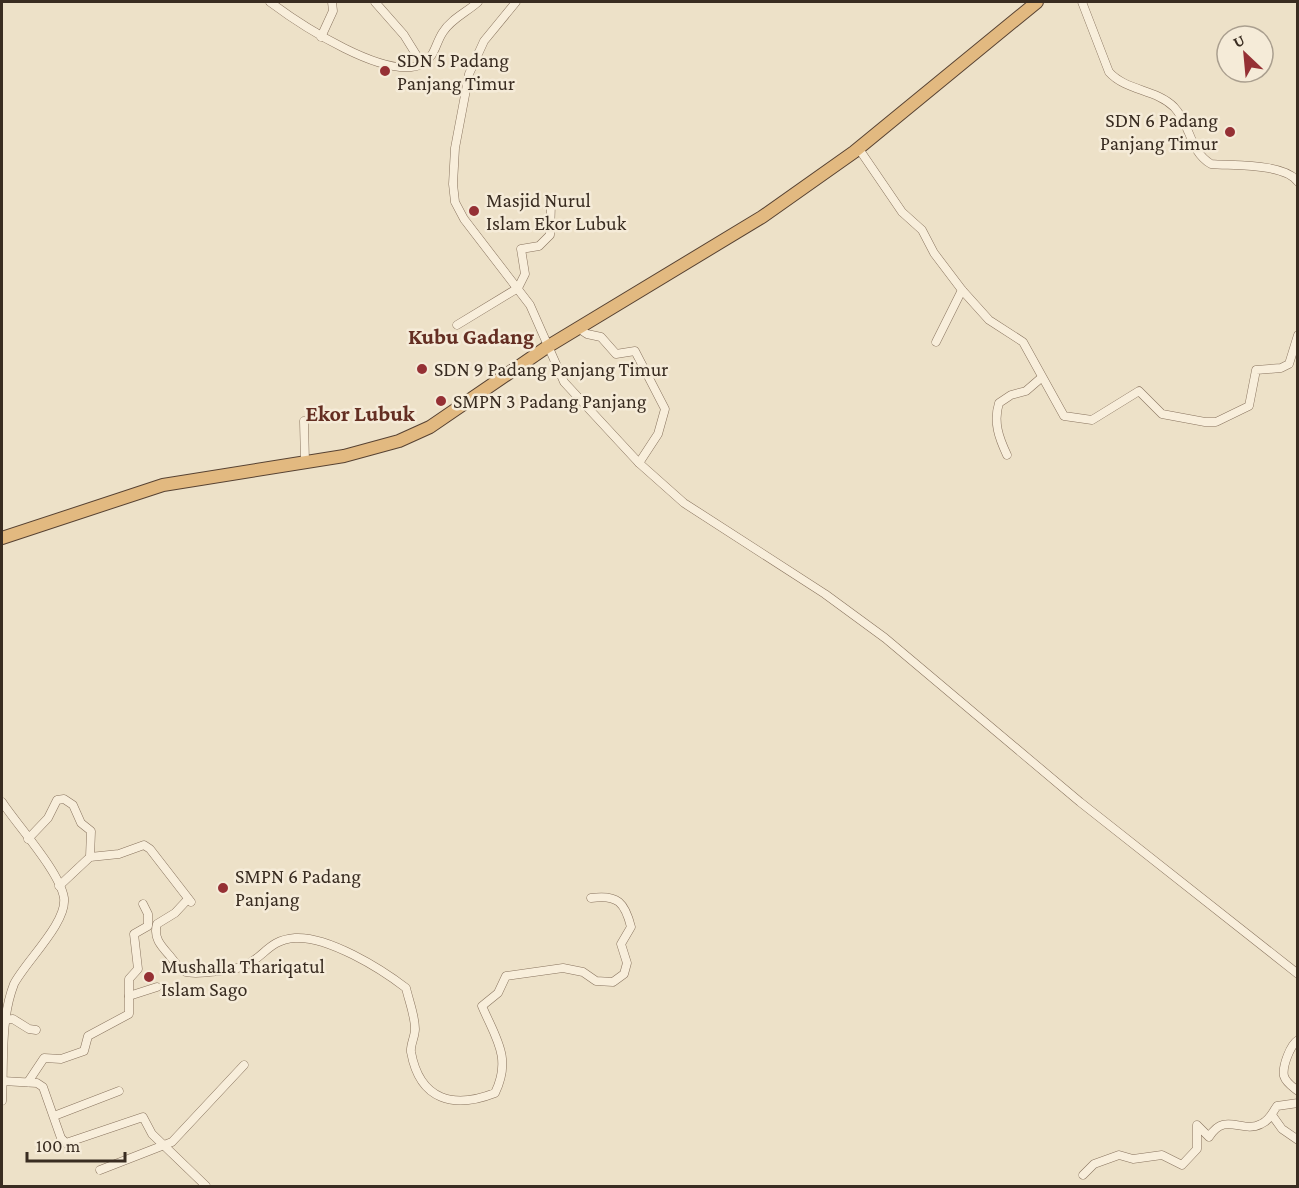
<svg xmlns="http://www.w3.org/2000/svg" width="1299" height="1188" font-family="'Crimson Pro',serif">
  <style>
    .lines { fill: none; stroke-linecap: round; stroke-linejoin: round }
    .minor-casing { stroke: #88735e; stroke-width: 9 }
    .trunk-casing { stroke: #574232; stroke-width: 14 }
    .minor { stroke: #f8eedb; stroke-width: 8 }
    .trunk { stroke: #e2b980; stroke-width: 12 }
    .poi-dot { fill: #953034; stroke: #f5ebd8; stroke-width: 2 }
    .labels { text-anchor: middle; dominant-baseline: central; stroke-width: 5; stroke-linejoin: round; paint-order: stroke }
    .poi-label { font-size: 20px; fill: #392c21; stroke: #f5ebd8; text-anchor: start }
    .quarter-label { font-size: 22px; font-weight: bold; fill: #642e22; stroke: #f5ebd8 }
  </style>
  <rect width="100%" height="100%" fill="#ede1c8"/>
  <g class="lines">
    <defs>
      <g id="minor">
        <path d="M270,2c28,21 119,82 154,61 11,-7 12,-21 19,-31 8,-13 24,-20 35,-30"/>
        <path d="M375,2l29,33 18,29"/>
        <path d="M516,2l-32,39 -15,33 -14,74 -2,36 2,18 9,17 66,86 34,77 75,81 45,40 141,91 60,44 195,164 218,172"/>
        <path d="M1082,2l27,70c17,19 47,17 65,35 17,18 15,44 37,57 23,2 74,-1 87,18"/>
        <path d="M321,37l12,-26 -1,-9"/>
        <path d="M859,149l43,63 20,18 12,23 28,37 27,30 34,22 41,74 28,4 47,-29 23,23 43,8h11l33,-16 7,-36 25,-2 8,-4 9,-29"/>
        <path d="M457,325l61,-37 7,-14 -4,-25 18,-3 11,-11 1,-32"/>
        <path d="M578,328l9,6 14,3 15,17 19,-3 30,58 -7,25 -19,29"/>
        <path d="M936,342l26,-52"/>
        <path d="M304,421l1,42"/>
        <path d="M1007,455c-8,-17 -14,-33 -8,-52l12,-8 15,-4 15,-13"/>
        <path d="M2,802c15,23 58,70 62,96 3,25 -38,63 -50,86 -14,36 -10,78 -12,117"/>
        <path d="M28,839l20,-21 9,-18 7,-1 9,6 8,18 10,8 -1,26"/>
        <path d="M59,886l31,-29 29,-3 25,-9 6,4 41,53"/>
        <path d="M188,899l-13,14 -18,11c-4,14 4,22 13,32 4,5 9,13 16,16 10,3 48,-2 58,-6 21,-9 24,-26 51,-28 33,-2 85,30 111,50 3,13 9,28 9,41 0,8 -5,16 -4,23 9,49 43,57 84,41 17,-35 1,-54 -13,-87l16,-13 8,-17 57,-8 20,4 13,9 17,1 11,-8 3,-11 -6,-19 10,-17c-6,-24 -13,-33 -40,-29"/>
        <path d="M129,996l28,-9"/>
        <path d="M3,1020l10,-1 16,10 7,1"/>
        <path d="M1298,1040c-8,5 -16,27 -14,36 2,7 9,11 14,15"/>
        <path d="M3,1081l34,2 6,4 18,51 5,5 77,-26 9,17 54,52"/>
        <path d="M28,1082l16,-24 17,1 23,-8 4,-15 41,-22v-35l9,-10 -4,-35 14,-8v-12l-5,-10"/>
        <path d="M1272,1115l10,14 16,11"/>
        <path d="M54,1116l65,-25"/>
        <path d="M100,1170l72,-28 72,-77"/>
        <path d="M1083,1175l11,-11 25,-9 14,4 29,-4 20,10 15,-16v-24l12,12c16,-26 33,-3 52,-13 9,-4 11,-11 16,-18l21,-3"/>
      </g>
      <path id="trunk" d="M2,538l161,-53 181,-29 55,-15 31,-14 117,-80 215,-130 92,-65 183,-150"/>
    </defs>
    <!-- minor casing -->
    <use href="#minor" class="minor-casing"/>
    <!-- trunk casing -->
    <use href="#trunk" class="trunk-casing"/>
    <!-- minor -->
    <use href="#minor" class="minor"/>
    <!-- trunk -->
    <use href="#trunk" class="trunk"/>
  </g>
  <!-- markers -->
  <g class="poi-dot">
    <circle cx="385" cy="71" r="6"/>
    <circle cx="1230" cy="132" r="6"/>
    <circle cx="474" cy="211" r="6"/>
    <circle cx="422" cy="369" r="6"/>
    <circle cx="441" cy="401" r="6"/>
    <circle cx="223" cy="888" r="6"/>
    <circle cx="149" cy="977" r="6"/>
  </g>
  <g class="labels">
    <!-- poi labels -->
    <g class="poi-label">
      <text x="397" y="60">SDN 5 Padang<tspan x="397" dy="23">Panjang Timur</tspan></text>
      <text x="1218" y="120" text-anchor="end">SDN 6 Padang<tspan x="1218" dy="23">Panjang Timur</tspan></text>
      <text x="486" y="200">Masjid Nurul<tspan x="486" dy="23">Islam Ekor Lubuk</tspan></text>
      <text x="434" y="369">SDN 9 Padang Panjang Timur</text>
      <text x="453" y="401">SMPN 3 Padang Panjang</text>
      <text x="235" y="876">SMPN 6 Padang<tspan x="235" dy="23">Panjang</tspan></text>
      <text x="161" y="966">Mushalla Thariqatul<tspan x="161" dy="23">Islam Sago</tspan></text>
    </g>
    <!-- quarter labels -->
    <g class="quarter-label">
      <text x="471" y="336">Kubu Gadang</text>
      <text x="360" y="413">Ekor Lubuk</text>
    </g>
  </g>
  <!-- border -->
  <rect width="1299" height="1188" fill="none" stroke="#392c21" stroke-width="6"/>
  <!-- north arrow -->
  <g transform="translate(1245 54) rotate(334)"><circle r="28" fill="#f5ebd8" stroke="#aa9f8f" stroke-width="1.5"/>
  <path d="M0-4.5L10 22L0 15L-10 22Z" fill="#953034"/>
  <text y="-9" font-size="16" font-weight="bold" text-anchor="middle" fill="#392c21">U</text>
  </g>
  <!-- scale -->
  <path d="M27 1152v9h98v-9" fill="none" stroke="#392c21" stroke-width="3"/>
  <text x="36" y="1152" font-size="18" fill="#392c21" stroke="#f5ebd8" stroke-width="4.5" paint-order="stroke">100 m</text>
</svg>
